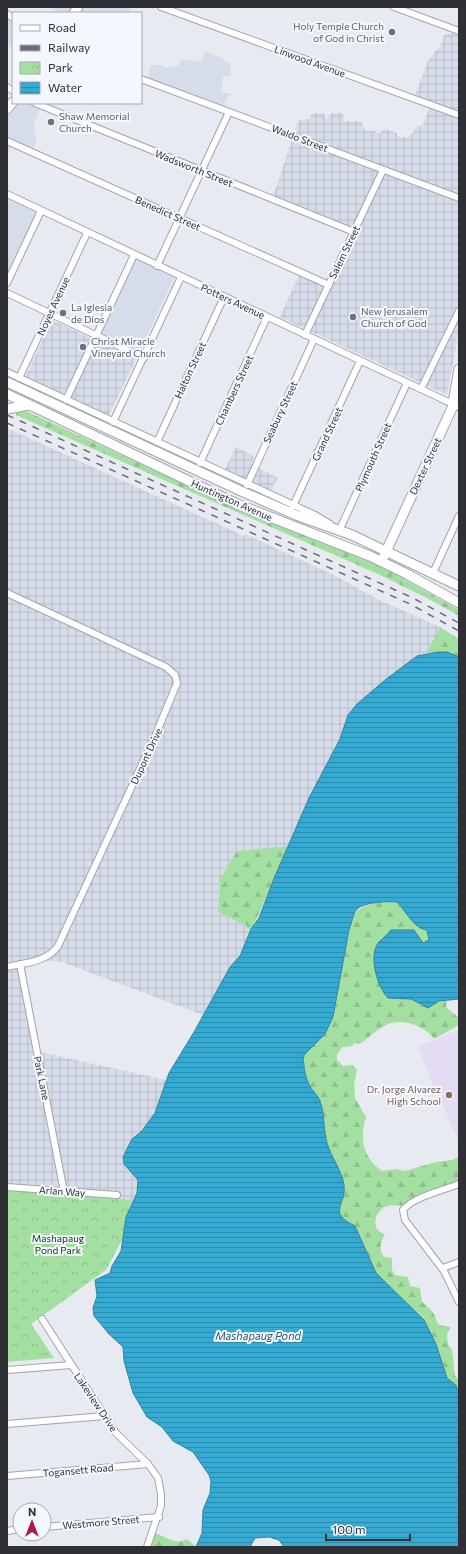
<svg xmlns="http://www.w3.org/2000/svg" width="466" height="1554" font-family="Commissioner,sans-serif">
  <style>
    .built { fill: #d6dce9 }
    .industrial { fill: url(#industrial-grid) }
    .education { fill: #e4dcf2 }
    .forest { fill: url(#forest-firs) }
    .park { fill: url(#park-crowns) }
    .water { fill: url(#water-rules); stroke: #3385a3 }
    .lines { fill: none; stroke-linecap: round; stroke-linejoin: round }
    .street-casing { stroke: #a2a5ab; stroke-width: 8 }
    .secondary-casing { stroke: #a2a5ab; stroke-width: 11 }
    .street { stroke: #fff; stroke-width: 6 }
    .secondary { stroke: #fff; stroke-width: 9 }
    .rail { stroke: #6c6d72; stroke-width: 1.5; stroke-dasharray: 7 7; stroke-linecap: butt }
    .worship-dot { fill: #6b7280; stroke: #f4f8fe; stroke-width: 1.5 }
    .education-dot { fill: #8d6e63; stroke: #f4f8fe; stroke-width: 1.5 }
    .labels { text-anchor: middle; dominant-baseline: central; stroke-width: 4; stroke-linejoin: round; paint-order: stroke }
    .worship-label { font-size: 10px; fill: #5b616d; stroke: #f4f8fe; text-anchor: start }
    .street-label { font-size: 10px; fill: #2f3033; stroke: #f4f8fe }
    .education-label { font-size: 10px; fill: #785e54; stroke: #f4f8fe; text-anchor: end }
    .park-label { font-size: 10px; fill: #073709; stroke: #f4f8fe }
    .water-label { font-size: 11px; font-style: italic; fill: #2a596b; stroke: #f4f8fe }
  </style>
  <defs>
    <pattern id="industrial-grid" width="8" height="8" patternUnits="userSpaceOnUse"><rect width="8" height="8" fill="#d6dce9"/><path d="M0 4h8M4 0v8" fill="none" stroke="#b8bdc8"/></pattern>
    <pattern id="forest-firs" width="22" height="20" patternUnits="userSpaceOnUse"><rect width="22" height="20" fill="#a3dfa0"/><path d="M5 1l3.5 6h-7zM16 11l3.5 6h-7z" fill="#8dc08a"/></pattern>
    <pattern id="park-crowns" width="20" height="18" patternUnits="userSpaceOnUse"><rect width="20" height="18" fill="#a3dfa0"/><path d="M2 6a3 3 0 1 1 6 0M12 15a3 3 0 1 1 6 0" fill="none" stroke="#8dc08a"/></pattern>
    <pattern id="water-rules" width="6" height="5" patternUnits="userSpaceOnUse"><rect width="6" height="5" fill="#35aad3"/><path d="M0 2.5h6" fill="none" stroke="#2d8bac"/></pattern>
  </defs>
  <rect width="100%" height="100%" fill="#e7eaf1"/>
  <!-- built -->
  <g class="built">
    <path d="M49,7h83l-4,6h-73v-3z"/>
    <path d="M7,14l6,3v31l-6,-5z"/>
    <path d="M205,52l18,6 2,4 5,1 1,13 -8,1 -2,16h11l-6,6 -3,12 -76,-29 4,-17h11l2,3 14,-2 4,-6 20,1z"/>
    <path d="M13,103h21l7,4 -7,16 2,18 -5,11 -20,-8 -4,10v-46z"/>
    <path d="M7,196l34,17 -34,73z"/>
    <path d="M132,256l43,20 -39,83 -42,-19z"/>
  </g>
  <!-- industrial -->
  <g class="industrial">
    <path d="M459,33v297l-12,65 -167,-78 19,-42 29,13 27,-55 -85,-34 6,-11 16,-49v-3l7,-16 11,-1 2,-6h12l2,7 5,-7h12l1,8h18l1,7 4,3h8l3,3 7,-5 12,4v4h13l6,-10 7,-2 7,-19 -16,-8 14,-37 12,-15 5,-12z"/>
    <path d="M52,320l84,39 -27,56 -83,-39z"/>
    <path d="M7,428l237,108 1,-2 91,42 39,22 65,29 -12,23 2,3 -13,3 -32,24 -37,35 -8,24 -31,59 -19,47 -6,2 -47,4 -17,28 -2,33 29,14v3h4v2l-11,25 -10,11 -27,48 -141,-53 -18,-2 -19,6 10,85 131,29 -11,33 -14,19 -9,7 -9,18 1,7 14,16 -1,13 -5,12 -8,-4 -53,-3 -8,-7 -56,-4z"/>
    <path d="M236,447l18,9 -3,8 27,14 -7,13 -46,-22z"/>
  </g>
  <!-- education -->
  <path class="education" d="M459,1030v112l-42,-95z"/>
  <!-- forest -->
  <g class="forest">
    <path d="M24,410l224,104 107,41 40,19 64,36v6l-32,-18 -47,-23 -364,-160v-3z"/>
    <path d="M440,627l19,12v18l-21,-5 -8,1 -2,-3z"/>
    <path d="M289,846l-37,83h-5v-3l-29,-14 2,-33 17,-28z"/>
    <path d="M386,900l11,2 12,16 18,12 3,10 -7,3 -9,-13 -23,2 -10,6 7,60 23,1 11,7 17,-5h8l-1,6 13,11v7l-25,14c-8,-13 -34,-22 -48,-14 -10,5 -18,13 -26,19l-5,-1 -3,3 -9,1 -6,7v6l6,6 10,-1 4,5 -3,15 1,13 11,19c-7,22 -3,41 16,54l15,-2 8,2 31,-9 16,-2 7,-3v26c-17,7 -34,17 -52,22 -8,2 -17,-2 -24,3 -10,7 -11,23 2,26 -4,8 -7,15 -1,23l8,1v12l3,5 13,2 2,9 10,2 2,14c3,3 6,5 8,7 10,10 1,17 21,18l-4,7 1,11 4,4 3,27 4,3v15l-3,-9 -9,-7 -11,-34 -12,-24 -48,-47 -21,-47c-29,-14 -8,-21 -11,-41 -2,-14 -13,-28 -17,-42 -4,-14 -2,-29 -7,-42 -2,-5 -6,-9 -9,-13 -6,-10 -7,-21 -8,-32l22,-22 8,-17 19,-100c10,-14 19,-12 34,-17z"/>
    <path d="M154,1533c12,3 21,13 33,6l9,8h-48z"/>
  </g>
  <!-- park -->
  <path class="park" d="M7,1190l124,10 -6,34 -19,36 -75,54 23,34 -47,4z"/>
  <!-- water -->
  <path class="water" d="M438,652h9l12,5v342l-20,2 -11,7 -17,-9 -23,-1c-10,-10 -19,-39 -11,-53 3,-6 11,-10 14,-15h23l9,13 6,-3 -2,-10c-13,-1 -22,-20 -30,-28 -9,-1 -33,0 -40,7 -5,6 -5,14 -8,21l-16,87 -8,17 -22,22c1,12 2,22 8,32 3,4 7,8 9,13 5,13 3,28 7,42 4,14 15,28 17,42 3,20 -18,27 11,41l21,47 48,47 12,24 11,34 9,7 3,9v153h-175l-5,-7 -10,-3 -14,1 -5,9h-54l6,-14 1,-23 7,-17 1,-12 -2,-6 -16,-23 -20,-11 -11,-14 -15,-10 -14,-24 -9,-32 -1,-14 -14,-13 -15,-18 -1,-8 4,-12 -2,-16 15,-7 2,-7 9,-15 5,-34 11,-24 1,-13 -14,-16 -1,-7 9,-18 9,-7 14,-19 14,-40 25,-41 36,-65 10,-11 11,-27 8,-11 16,-42 34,-78 31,-59 8,-24 9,-11 28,-24 32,-24z"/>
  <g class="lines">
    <defs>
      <g id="street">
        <path d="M161,7l298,108"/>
        <path d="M394,7l65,24"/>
        <path d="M7,14l6,4"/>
        <path d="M141,79l318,119"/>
        <path d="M7,87l6,4"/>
        <path d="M35,103l319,129"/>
        <path d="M7,141l322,144"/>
        <path d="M7,194l452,213"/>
        <path d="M157,266l72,-154"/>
        <path d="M7,283l34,-72"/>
        <path d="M7,293l137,65"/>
        <path d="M305,335l78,-165"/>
        <path d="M7,372l308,143 15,9"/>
        <path d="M19,378l68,-145"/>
        <path d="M421,389l38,-78"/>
        <path d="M66,400l68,-145"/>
        <path d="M113,422l68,-145"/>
        <path d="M157,442l67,-145"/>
        <path d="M200,463l67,-146"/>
        <path d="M247,485l67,-146"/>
        <path d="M293,506l67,-145"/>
        <path d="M338,529l1,2 68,-148"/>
        <path d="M433,573l26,-57"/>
        <path d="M7,593l159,74 9,8 2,8 -21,51 -98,212c-11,16 -33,17 -51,21"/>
        <path d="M20,964l44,228"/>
        <path d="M459,1184c-15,6 -46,13 -56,26l2,10 39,51 15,31"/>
        <path d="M7,1187l110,8"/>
        <path d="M443,1268l16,-6"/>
        <path d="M42,1319l73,113 33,32 10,14 3,16v12l-14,41"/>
        <path d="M7,1370l64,-5"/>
        <path d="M7,1424l98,-8"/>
        <path d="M7,1476l141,-12"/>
        <path d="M44,1527l115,-10"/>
        <path d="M7,1531l13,-2"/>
      </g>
      <g id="secondary">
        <path d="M74,13l4,-6"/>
        <path d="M7,109l6,-7"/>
        <path d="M7,382l234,109 55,24 56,20 107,51"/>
        <path d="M7,394l230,110 133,52 37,18 52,29"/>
        <path d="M7,409l22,-4"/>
        <path d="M384,556l68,-148 7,-39"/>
      </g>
    </defs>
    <!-- street casing -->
    <use href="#street" class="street-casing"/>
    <!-- secondary casing -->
    <use href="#secondary" class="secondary-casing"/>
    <!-- street -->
    <use href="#street" class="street"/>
    <!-- secondary -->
    <use href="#secondary" class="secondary"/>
    <!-- rail -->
    <g class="rail">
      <path d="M7,415l406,183 46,25"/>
      <path d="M7,423l403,181 49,27"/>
    </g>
  </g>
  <!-- markers -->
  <g class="worship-dot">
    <circle cx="392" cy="32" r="4"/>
    <circle cx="51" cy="122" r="4"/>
    <circle cx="63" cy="313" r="4"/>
    <circle cx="353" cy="317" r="4"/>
    <circle cx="83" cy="347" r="4"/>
  </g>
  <circle class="education-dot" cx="449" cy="1095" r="4"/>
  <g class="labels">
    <!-- worship labels -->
    <g class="worship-label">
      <text x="384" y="26" text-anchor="end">Holy Temple Church<tspan x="384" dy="12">of God in Christ</tspan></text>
      <text x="59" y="116">Shaw Memorial<tspan x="59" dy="12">Church</tspan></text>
      <text x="71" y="307">La Iglesia<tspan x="71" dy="12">de Dios</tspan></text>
      <text x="361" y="311">New Jerusalem<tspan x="361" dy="12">Church of God</tspan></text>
      <text x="91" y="341">Christ Miracle<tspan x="91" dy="12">Vineyard Church</tspan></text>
    </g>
    <!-- street labels -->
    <g class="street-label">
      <text transform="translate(310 61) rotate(20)">Linwood Avenue</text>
      <text transform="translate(300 138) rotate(21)">Waldo Street</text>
      <text transform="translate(194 168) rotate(22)">Wadsworth Street</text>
      <text transform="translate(168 213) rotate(24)">Benedict Street</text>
      <text transform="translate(344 252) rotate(-64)">Salem Street</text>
      <text transform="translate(233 301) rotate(25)">Potters Avenue</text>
      <text transform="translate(53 306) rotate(-65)">Noyes Avenue</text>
      <text transform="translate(190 370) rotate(-65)">Halton Street</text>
      <text transform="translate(234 390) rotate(-65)">Chambers Street</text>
      <text transform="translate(280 412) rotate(-65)">Seabury Street</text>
      <text transform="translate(327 434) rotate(-65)">Grand Street</text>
      <text transform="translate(373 457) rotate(-66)">Plymouth Street</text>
      <text transform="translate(425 466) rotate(-65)">Dexter Street</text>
      <text transform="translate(232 500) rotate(24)">Huntington Avenue</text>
      <text transform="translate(146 756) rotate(-65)">Dupont Drive</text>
      <text transform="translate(42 1078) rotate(78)">Park Lane</text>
      <text transform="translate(62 1191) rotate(4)">Arlan Way</text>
      <text transform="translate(96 1402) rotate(56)">Lakeview Drive</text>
      <text transform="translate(78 1470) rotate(-5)">Togansett Road</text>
      <text transform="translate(101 1522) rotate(-5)">Westmore Street</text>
    </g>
    <!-- education labels -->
    <g class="education-label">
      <text x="441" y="1089">Dr. Jorge Alvarez<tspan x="441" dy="12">High School</tspan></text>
    </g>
    <!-- park labels -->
    <g class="park-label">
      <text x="58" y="1238">Mashapaug<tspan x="58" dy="12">Pond Park</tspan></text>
    </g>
    <!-- water labels -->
    <g class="water-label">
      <text x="258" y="1335">Mashapaug Pond</text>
    </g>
  </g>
  <!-- border -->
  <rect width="466" height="1554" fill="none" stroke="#2f3033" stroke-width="16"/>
  <!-- legend -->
  <rect x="12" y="12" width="130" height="92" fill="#f4f8fe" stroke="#a5a8ad"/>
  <rect x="20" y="25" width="20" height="6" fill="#ffffff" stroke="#a5a8ad"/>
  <text x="48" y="32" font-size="12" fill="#2f3033">Road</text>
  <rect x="20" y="45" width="20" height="6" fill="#6c6d72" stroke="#a5a8ad"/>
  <text x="48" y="52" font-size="12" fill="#2f3033">Railway</text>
  <rect x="20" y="62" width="20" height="12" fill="url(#park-crowns)" stroke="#a5a8ad"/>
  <text x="48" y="72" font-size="12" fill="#2f3033">Park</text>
  <rect x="20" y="82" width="20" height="12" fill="url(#water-rules)" stroke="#a5a8ad"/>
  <text x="48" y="92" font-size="12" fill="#2f3033">Water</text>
  <!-- north arrow -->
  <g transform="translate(32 1522)"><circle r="19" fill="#f4f8fe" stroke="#a5a8ad"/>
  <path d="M0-3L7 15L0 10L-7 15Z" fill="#ac1848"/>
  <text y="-6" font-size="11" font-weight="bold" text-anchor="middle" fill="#2f3033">N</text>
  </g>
  <!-- scale -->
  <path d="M326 1534v6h84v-6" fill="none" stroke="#2f3033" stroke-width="2"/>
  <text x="332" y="1534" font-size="12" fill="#2f3033" stroke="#f4f8fe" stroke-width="3" paint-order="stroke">100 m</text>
</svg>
